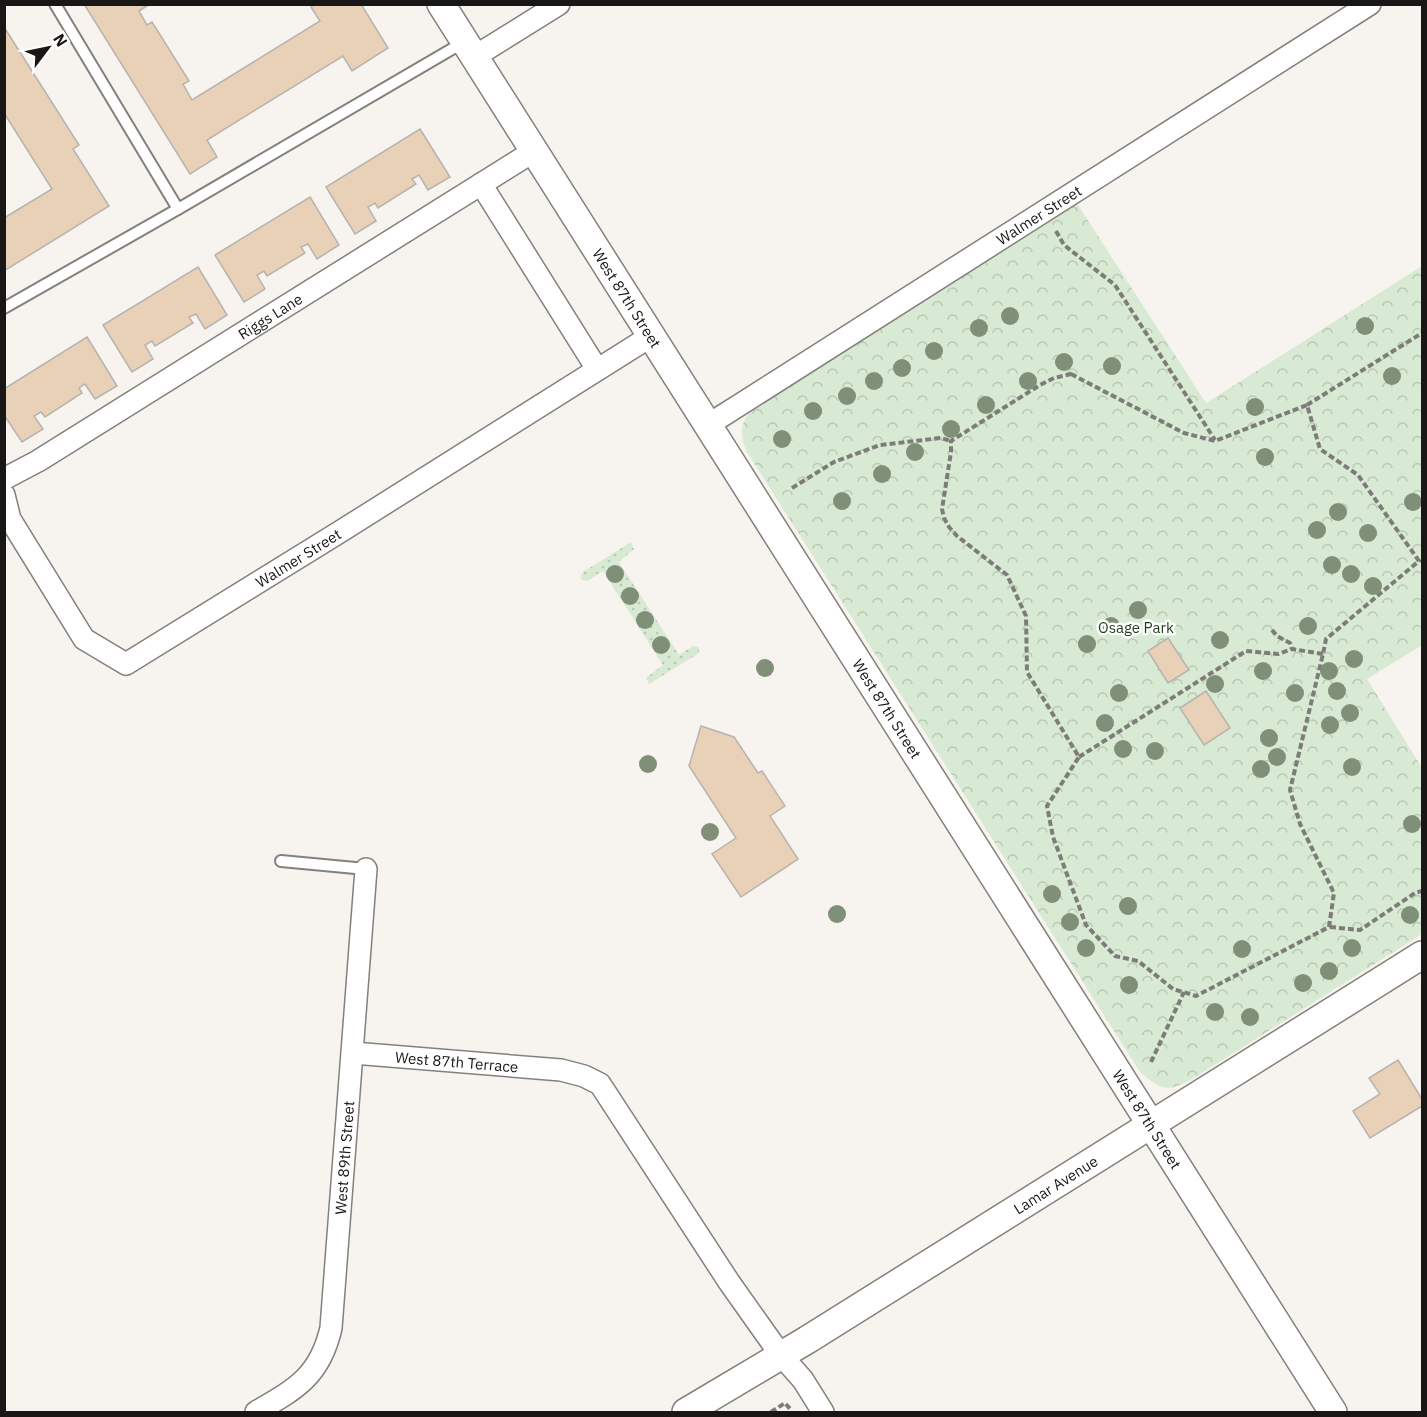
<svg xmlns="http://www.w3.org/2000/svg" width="1427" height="1417" font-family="'IBM Plex Sans',sans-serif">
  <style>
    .grass { fill: url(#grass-dots) }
    .park { fill: url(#park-crowns) }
    .building { fill: #e9d1b8; stroke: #b7b3af; stroke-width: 1.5 }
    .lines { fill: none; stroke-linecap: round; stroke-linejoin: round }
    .service-casing { stroke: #84807c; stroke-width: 14 }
    .minor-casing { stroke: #84807c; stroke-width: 24 }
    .tertiary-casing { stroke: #84807c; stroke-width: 30 }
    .path { stroke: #7e7c79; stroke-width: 4; stroke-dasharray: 6 3; stroke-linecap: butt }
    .service { stroke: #fff; stroke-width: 10 }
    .minor { stroke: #fff; stroke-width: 21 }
    .tertiary { stroke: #fff; stroke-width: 27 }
    .tree { fill: #808f77 }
    .labels { text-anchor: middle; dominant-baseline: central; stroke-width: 5; stroke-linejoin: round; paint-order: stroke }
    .street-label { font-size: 15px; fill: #181716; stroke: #fff }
    .park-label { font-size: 15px; fill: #1f3d16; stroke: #fff }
  </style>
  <defs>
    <pattern id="grass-dots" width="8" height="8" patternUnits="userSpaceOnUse" patternTransform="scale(1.5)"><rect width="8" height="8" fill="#d8ead3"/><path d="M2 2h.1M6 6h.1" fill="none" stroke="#b9c8b4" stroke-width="1.8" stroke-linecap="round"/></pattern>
    <pattern id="park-crowns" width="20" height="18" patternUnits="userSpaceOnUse" patternTransform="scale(1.5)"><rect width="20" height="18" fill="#d8ead3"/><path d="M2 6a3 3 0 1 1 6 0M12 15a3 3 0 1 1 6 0" fill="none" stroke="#b9c8b4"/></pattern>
  </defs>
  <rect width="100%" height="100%" fill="#f7f3ee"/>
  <!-- grass -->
  <path class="grass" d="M631,542l3,7 -15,13 60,93 14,-9 6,1v6l-48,30 -2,1 -3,-6 17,-13 -60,-94 -16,10 -5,-1 -2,-3 3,-5z"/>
  <!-- park -->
  <path class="park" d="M1076,202l130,201 216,-137v379l-55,34 55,89v166l-228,144c-26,14 -31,14 -54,-6l-393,-620c-8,-16 -7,-31 6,-43z"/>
  <!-- building -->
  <g class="building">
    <path d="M84,4h66l-11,7 8,14 5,-3 37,59 -6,3 9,16 128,-79 -9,-14 3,-3h47l27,44 -36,23 -9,-15 -136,84 10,17 -27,17z"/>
    <path d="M4,27l75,118 -6,4 36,57 -105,65v-53l48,-29 -48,-76z"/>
    <path d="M420,129l30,48 -22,13 -9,-15 -7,4 4,5 -38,24 -3,-5 -7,4 8,14 -21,13 -29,-47z"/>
    <path d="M310,197l29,48 -22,14 -9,-15 -7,3 4,6 -38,23 -3,-5 -7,4 8,14 -21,13 -29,-47z"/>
    <path d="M198,267l29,48 -22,14 -9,-15 -7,3 4,6 -38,23 -3,-5 -7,4 8,14 -21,13 -29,-47z"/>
    <path d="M87,337l30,49 -22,13 -10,-15 -6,4 3,5 -37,24 -4,-5 -7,4 9,13 -21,13 -18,-27v-26z"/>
    <path d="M1168,638l21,32 -21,13 -20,-32z"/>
    <path d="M1206,691l24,37 -26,17 -24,-37z"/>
    <path d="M701,726l33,11 24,36 4,-2 23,35 -15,10 28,43 -57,38 -29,-43 24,-16 -47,-72z"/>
    <path d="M1398,1060l24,39v7l-52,32 -17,-27 27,-17 -11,-16z"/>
  </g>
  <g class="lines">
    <defs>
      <g id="service">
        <path d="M55,4l123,205 286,-167"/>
        <path d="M4,308l174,-99"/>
        <path d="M281,861l85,8"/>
      </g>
      <g id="minor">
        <path d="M474,57l85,-53"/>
        <path d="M481,184l116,185"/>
        <path id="s1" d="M708,425l662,-421"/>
        <path id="s2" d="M4,479l34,-18 496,-310"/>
        <path id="s3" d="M4,495l6,24 74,120 42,25 212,-131 313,-197"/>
        <path id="s4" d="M353,1053l208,17 23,6 16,8 129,198 51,72 23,26 20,32"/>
        <path id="s5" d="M256,1412c40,-23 64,-36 75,-84l35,-459"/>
      </g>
      <g id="tertiary">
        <path id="s6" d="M441,4l892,1408"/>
        <path id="s7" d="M686,1412l121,-72 615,-385"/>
      </g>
    </defs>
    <!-- service casing -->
    <use href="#service" class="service-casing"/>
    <!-- minor casing -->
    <use href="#minor" class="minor-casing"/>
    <!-- tertiary casing -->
    <use href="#tertiary" class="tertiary-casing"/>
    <!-- path -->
    <g class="path">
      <path d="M1056,231l8,14 51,40 100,155"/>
      <path d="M1071,374l113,59 31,8 92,-36 13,44 38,26 61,86 -93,78 -3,15 -33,136 10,34 34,69 -5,34 -133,69 -23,-7 -35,-28 -23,-5 -29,-31 -33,-88 -6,-31 32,-49 -52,-85 -1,-56 -19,-41 -50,-39 -8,-9 -5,-9 -2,-9 9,-57v-11l89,-56 14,-7z"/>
      <path d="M1307,405l115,-72"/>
      <path d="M792,488l42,-26 46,-17 61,-7 10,3"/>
      <path d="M1272,630l5,6 13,7 2,6"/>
      <path d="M1079,757l167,-106 32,3 14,-5 31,5"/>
      <path d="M1330,927l30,3 55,-37 7,-2"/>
      <path d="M1151,1062l33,-70"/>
      <path d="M771,1412l14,-9 6,7"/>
    </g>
    <!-- service -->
    <use href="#service" class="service"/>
    <!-- minor -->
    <use href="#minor" class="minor"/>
    <!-- tertiary -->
    <use href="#tertiary" class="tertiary"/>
  </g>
  <!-- trees -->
  <g class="tree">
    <circle cx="1010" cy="316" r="9"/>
    <circle cx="1365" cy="326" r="9"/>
    <circle cx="979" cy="328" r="9"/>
    <circle cx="934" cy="351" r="9"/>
    <circle cx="1064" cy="362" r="9"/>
    <circle cx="1112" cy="366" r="9"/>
    <circle cx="902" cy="368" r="9"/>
    <circle cx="1392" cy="376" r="9"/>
    <circle cx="874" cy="381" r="9"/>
    <circle cx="1028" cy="381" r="9"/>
    <circle cx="847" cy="396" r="9"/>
    <circle cx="986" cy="405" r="9"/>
    <circle cx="1255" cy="407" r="9"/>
    <circle cx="813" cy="411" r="9"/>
    <circle cx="951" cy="429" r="9"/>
    <circle cx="782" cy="439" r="9"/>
    <circle cx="915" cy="452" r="9"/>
    <circle cx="1265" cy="457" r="9"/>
    <circle cx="882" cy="474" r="9"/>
    <circle cx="842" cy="501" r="9"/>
    <circle cx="1413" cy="502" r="9"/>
    <circle cx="1338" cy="512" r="9"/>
    <circle cx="1317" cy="530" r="9"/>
    <circle cx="1368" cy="533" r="9"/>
    <circle cx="1332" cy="565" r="9"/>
    <circle cx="615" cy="574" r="9"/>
    <circle cx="1351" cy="574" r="9"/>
    <circle cx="1373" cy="586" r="9"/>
    <circle cx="630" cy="596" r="9"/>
    <circle cx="1138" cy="610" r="9"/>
    <circle cx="645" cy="620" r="9"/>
    <circle cx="1111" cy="626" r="9"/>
    <circle cx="1308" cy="626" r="9"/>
    <circle cx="1220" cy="640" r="9"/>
    <circle cx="1087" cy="644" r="9"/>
    <circle cx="661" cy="645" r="9"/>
    <circle cx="1354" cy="659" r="9"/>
    <circle cx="765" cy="668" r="9"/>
    <circle cx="1263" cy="671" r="9"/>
    <circle cx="1329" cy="671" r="9"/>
    <circle cx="1215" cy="684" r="9"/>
    <circle cx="1337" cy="691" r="9"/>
    <circle cx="1119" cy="693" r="9"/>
    <circle cx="1295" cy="693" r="9"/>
    <circle cx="1350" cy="713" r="9"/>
    <circle cx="1105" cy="723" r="9"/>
    <circle cx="1330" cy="725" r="9"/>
    <circle cx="1269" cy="738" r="9"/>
    <circle cx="1123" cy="749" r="9"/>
    <circle cx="1155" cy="751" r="9"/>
    <circle cx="1277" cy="757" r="9"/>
    <circle cx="648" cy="764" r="9"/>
    <circle cx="1352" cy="767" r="9"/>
    <circle cx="1261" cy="769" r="9"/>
    <circle cx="1412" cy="824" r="9"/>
    <circle cx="710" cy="832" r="9"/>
    <circle cx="1052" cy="894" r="9"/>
    <circle cx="1128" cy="906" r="9"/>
    <circle cx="837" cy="914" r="9"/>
    <circle cx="1410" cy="915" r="9"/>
    <circle cx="1070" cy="922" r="9"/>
    <circle cx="1086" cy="948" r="9"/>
    <circle cx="1352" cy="948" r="9"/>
    <circle cx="1242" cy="949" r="9"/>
    <circle cx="1329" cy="971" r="9"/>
    <circle cx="1303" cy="983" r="9"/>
    <circle cx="1129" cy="985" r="9"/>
    <circle cx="1215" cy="1012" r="9"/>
    <circle cx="1250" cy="1017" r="9"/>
  </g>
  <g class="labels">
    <!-- street labels -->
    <g class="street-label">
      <text stroke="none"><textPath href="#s1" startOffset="392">Walmer Street</textPath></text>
      <text stroke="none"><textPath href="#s6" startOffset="348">West 87th Street</textPath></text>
      <text stroke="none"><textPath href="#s2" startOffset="312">Riggs Lane</textPath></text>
      <text stroke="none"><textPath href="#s3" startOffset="417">Walmer Street</textPath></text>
      <text stroke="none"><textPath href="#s6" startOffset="834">West 87th Street</textPath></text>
      <text stroke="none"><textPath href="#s4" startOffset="104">West 87th Terrace</textPath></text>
      <text stroke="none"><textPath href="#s6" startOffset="1320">West 87th Street</textPath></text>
      <text stroke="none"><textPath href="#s5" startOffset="288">West 89th Street</textPath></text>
      <text stroke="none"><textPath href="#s7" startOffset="434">Lamar Avenue</textPath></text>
    </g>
    <!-- park labels -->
    <g class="park-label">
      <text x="1136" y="627">Osage Park</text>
    </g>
  </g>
  <!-- border -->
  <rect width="1427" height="1417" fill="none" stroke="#181716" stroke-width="12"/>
  <!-- north arrow -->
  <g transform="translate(48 48) rotate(58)" stroke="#ffffff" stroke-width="4.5" paint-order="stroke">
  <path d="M0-4.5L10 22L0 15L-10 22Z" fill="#181716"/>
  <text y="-9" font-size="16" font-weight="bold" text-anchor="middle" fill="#181716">N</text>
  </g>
</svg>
